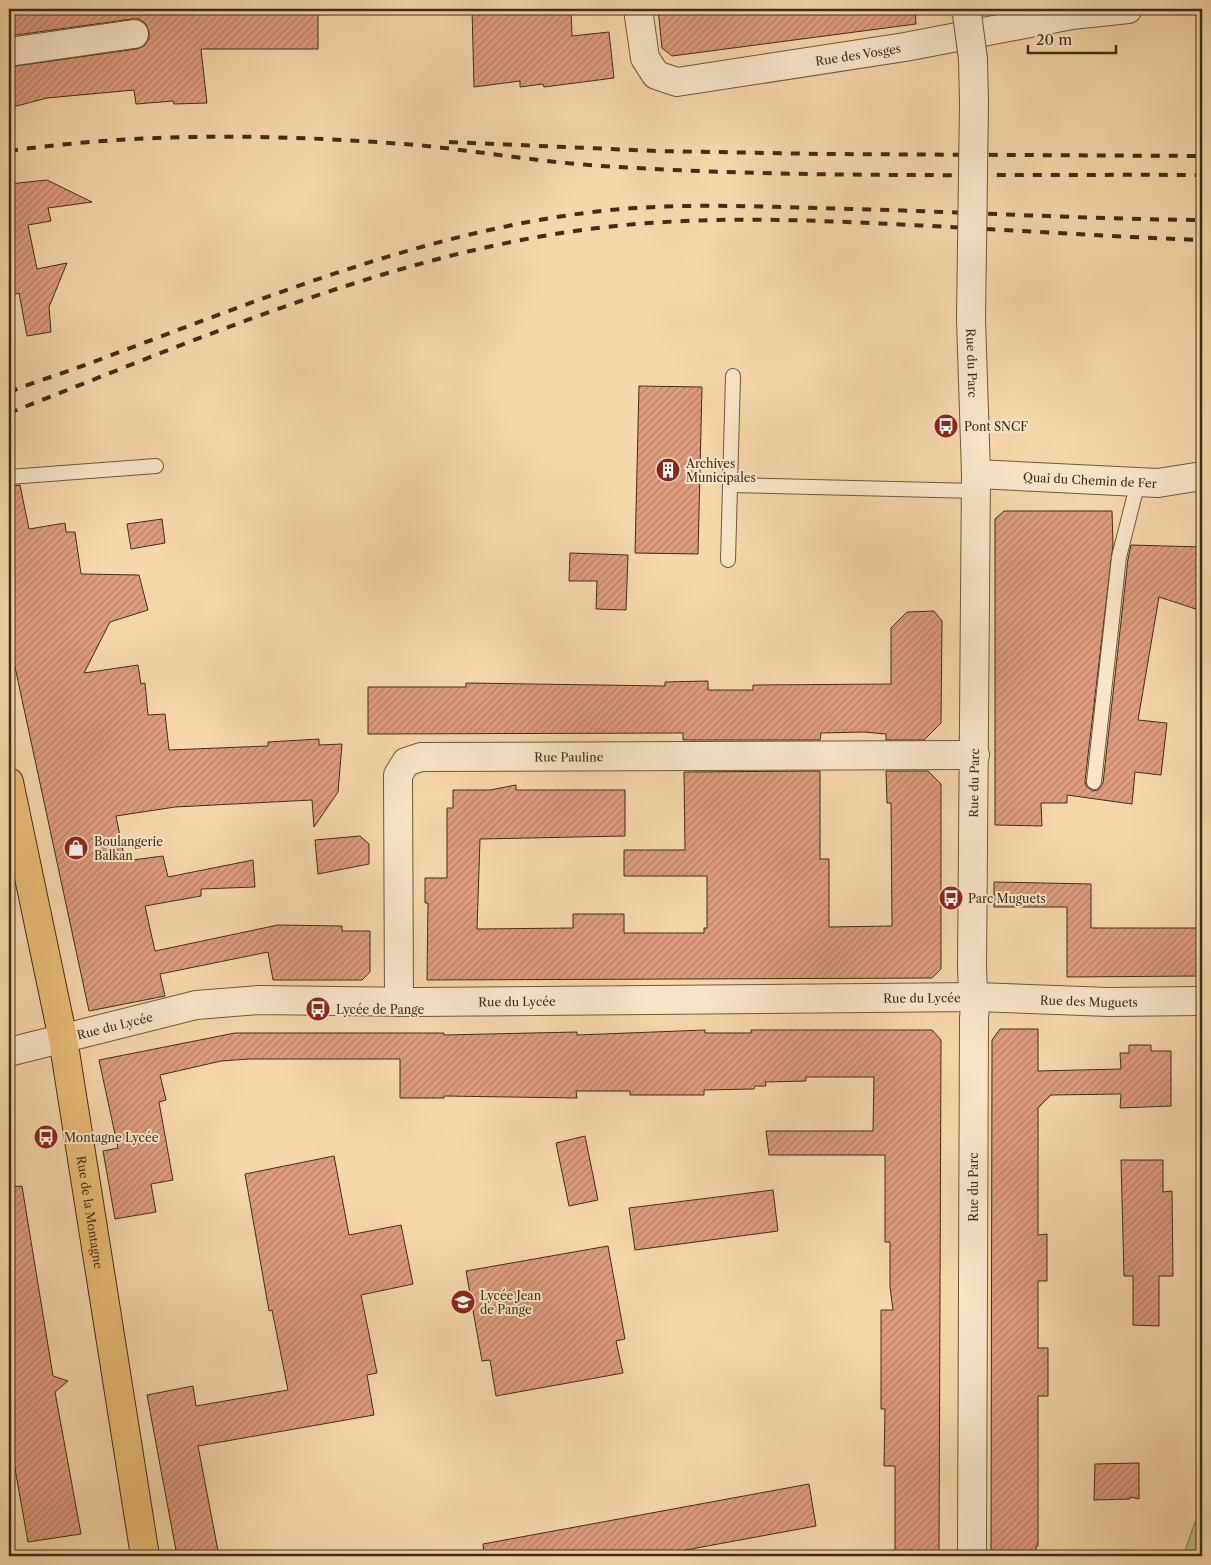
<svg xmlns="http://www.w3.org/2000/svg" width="1211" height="1565" font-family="'Libre Caslon Text',serif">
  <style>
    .green { fill: #c4bc83; stroke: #82744c }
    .building { fill: url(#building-hatch); stroke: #412d16 }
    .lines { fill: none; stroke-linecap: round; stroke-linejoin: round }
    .service-casing { stroke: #6e583b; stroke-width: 16 }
    .minor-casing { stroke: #6e583b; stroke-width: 30 }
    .primary-casing { stroke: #412d16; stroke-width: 30 }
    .service { stroke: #f8e5c8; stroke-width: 14 }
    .minor { stroke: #f8e5c8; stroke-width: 28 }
    .primary { stroke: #eabc75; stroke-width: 28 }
    .rail { stroke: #412d16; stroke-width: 4; stroke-dasharray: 9 9; stroke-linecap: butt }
    .minor-bridge-casing { stroke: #6e583b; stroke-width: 30; stroke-linecap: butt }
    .minor-bridge { stroke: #f8e5c8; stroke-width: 28 }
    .labels { text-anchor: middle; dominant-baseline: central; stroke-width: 4; stroke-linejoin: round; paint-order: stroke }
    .street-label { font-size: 12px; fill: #412d16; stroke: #f8e5c8 }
    .poi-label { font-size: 12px; fill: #412d16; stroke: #f8e5c8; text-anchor: start }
  </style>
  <defs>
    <pattern id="building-hatch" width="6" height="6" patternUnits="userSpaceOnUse" patternTransform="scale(1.25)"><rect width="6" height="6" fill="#df9c7f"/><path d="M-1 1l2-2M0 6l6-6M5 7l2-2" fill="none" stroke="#b68067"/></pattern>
  </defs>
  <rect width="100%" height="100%" fill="#f5d7aa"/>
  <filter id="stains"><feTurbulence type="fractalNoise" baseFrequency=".004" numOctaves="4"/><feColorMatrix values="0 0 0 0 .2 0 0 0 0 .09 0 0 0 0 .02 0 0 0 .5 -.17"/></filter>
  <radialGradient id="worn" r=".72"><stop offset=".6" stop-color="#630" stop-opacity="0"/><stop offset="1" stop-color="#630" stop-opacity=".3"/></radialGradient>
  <!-- green -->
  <path class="green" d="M1195,1522h7v34h-19z"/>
  <!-- building -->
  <g class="building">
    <path d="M9,9h309v40h-117l6,54 -33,1 -1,-3 -37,3 -2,-14 -87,8 -38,10v-41l127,-18 8,-3 5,-7v-7l-3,-8 -7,-5h-7l-123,17z"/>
    <path d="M472,9h99l1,27 37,-4 5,46 -70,9 -1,-3 -23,3v-6l-46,6z"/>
    <path d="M658,9h257l1,15 -244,32 -10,-8z"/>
    <path d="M47,180l45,22 -44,6 3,13 -23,4 9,44 30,-6 -18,44 2,25 -24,4 -8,-43 -10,3v-112z"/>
    <path d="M639,386l63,1 -4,167 -63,-1z"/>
    <path d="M20,485l9,44 36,-6 1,9h9l6,42 58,1 9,35 -38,12 -26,51 54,-8 3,19 4,-1 3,32 17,-1 4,36 99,-4v-4l51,-3v6l23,-1 -4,48 -24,35 -2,-27 -137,7 -59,9 9,45 38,-5 5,21 85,-17 2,27 -54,2v7l-56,10 10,45 123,-26 64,1v5h28v41l-8,8h-89l-5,-28 -108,22 5,22 -76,15 -80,-372v-153z"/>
    <path d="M1004,511h108l1,33 -28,237 1,5 7,5 5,-1 5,-7 25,-224 3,-14 71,2v64l-43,-14 -21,123 29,3 -6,52 -26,-3 -3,32 -65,-9v8h-26l1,23 -47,-1v-306z"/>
    <path d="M162,519l3,24 -34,6 -4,-25z"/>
    <path d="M570,553l58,2 -2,55 -30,-1 1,-28h-28z"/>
    <path d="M934,611l8,10 -1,102 -17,17h-38v-6l-22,-2 -43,1 -1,7h-137v-7l-315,1v-47h98v-4l199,3v-4l43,-1v9h45v-5l138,-1v-56l16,-16z"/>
    <path d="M820,771v88h9v68l63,-1 -1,-123h-4l-1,-32h42l13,13v185l-9,9 -505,2 1,-77h-3v-25h22v-70h6v-18h37l26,-5v5h109v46l-145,3 -3,90 96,-1v-14h51v19h80v-5h3v-52h-83v-26h61l-1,-78z"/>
    <path d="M360,836l9,8v20l-51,10 -3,-34z"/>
    <path d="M994,882l97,2v44h111v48l-135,1v-70h-73z"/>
    <path d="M1000,1029h38v42l83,-2 -1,-16h9v-8h22v6h20v55l-51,2 1,-14 -70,1 -13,13v127l9,-1v47h-9v67h10v48h-10v150h-2v10h-45l1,-516z"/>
    <path d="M705,1030v3h46v-3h181l9,10 -2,516h-44v-90h-11l1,-57h-4v-99h12l-3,-23v-45h-5v-87h-116l-3,-24h107l1,-54h-68v4l-41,1 1,4h-11l-1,3 -50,1v5h-74v-4h-54l1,7 -133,-2v2h-44v-39h-151l-28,2 -61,14 6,25 -7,2 14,78 -22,4 5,28 -41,7 -12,-68 15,-3 -19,-88 136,-27h209v2l133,-3v3z"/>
    <path d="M585,1136l13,64 -29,6 -13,-63z"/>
    <path d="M334,1156l15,79 52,-10 12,59 -52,11 16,78 -10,2 7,40 -176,31 21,110h-42l-30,-161 46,-9 3,20 92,-16 -16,-80 -3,1 -24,-137z"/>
    <path d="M1121,1160h42v32l9,-1 1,85h-14v50l-26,-1v-49h-9z"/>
    <path d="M22,1186l31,190 15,5 -13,11 26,142 -53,8 -14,-79 -5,1v-277z"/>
    <path d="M773,1190l5,41 -143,19 -6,-42z"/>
    <path d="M608,1246l17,93 -9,2 7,32 -127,23 -6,-36 -8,1 -16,-90z"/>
    <path d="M1139,1463v36l-9,-2v2l-36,1 1,-36z"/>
    <path d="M809,1484l7,42 -163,30h-169l-1,-12z"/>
  </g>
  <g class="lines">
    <defs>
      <g id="service">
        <path d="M9,477l147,-11"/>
        <path d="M730,485l246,6"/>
        <path d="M728,560l5,-184"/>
        <path d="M1094,782l25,-225 19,-75"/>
      </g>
      <g id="minor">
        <path id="s1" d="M638,9l7,49 11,17 21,7 228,-35 167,-32 56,-6"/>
        <path d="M9,52l125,-18"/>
        <path d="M973,59l1,44"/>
        <path id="s2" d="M971,319l5,155 -4,494 1,24 3,5 -2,21 -2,538"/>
        <path id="s3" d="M976,474l182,9 44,-7"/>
        <path id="s4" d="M399,1002l-1,-227 8,-13 15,-5 554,-2"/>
        <path id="s5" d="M9,1052l187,-47 63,-5 156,2 561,-5 133,5 93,-1"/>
      </g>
      <g id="primary">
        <path id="s6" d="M9,782l54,257 82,517"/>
      </g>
    </defs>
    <!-- service casing -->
    <use href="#service" class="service-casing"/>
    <!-- minor casing -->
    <use href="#minor" class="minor-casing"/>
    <!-- primary casing -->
    <use href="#primary" class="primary-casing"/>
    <!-- service -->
    <use href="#service" class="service"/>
    <!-- minor -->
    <use href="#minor" class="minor"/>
    <!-- primary -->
    <use href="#primary" class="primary"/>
    <!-- rail -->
    <g class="rail">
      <path d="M449,142l208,9 167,3 378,2"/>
      <path d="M9,151c134,-19 272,-17 407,-6 62,6 124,17 186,21 199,13 400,8 600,9"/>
      <path d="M9,392c30,-12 62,-21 92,-33 163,-61 325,-128 500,-148 83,-9 167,-4 251,-2 117,3 233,10 350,11"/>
      <path d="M9,413c192,-75 391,-163 597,-186 88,-10 177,-8 264,-4 111,5 222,13 332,17"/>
    </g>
    <defs>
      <g id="minor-bridge">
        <path d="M967,14l6,45"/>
        <path d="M971,319l3,-216"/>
      </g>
    </defs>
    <!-- minor-bridge casing -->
    <use href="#minor-bridge" class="minor-bridge-casing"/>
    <!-- minor-bridge -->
    <use href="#minor-bridge" class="minor-bridge"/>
  </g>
  <!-- icons -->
  <defs>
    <symbol id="bus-disc" viewBox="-11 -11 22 22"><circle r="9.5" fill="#8f2418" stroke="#f8e5c8"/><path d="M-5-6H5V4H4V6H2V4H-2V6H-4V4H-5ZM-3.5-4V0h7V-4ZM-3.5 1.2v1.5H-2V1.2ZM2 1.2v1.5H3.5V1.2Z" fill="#fff"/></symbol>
    <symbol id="building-disc" viewBox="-11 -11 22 22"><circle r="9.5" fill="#8f2418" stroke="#f8e5c8"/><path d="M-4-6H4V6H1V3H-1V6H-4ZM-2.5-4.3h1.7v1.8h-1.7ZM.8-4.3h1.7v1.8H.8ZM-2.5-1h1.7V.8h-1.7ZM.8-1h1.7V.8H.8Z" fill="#fff"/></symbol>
    <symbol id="shop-disc" viewBox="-11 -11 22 22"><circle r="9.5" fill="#8f2418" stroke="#f8e5c8"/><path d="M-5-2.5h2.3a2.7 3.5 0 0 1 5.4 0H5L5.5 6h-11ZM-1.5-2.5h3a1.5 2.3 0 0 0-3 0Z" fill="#fff"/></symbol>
    <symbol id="school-disc" viewBox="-11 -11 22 22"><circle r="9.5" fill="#8f2418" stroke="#f8e5c8"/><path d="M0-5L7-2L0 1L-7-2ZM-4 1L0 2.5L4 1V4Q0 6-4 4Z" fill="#fff"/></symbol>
  </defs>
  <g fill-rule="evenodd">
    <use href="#bus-disc" x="932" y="412" width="28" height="28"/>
    <use href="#building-disc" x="654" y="456" width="28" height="28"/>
    <use href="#shop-disc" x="62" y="834" width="28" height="28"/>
    <use href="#bus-disc" x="937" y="884" width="28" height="28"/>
    <use href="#bus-disc" x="304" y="995" width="28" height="28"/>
    <use href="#bus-disc" x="32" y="1123" width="28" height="28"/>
    <use href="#school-disc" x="449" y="1288" width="28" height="28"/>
  </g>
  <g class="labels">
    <!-- street labels -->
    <g class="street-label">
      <text stroke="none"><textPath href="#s1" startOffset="275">Rue des Vosges</textPath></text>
      <text stroke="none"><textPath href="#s2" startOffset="44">Rue du Parc</textPath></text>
      <text stroke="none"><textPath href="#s3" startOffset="114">Quai du Chemin de Fer</textPath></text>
      <text stroke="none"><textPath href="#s4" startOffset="406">Rue Pauline</textPath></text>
      <text transform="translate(974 783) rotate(-89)">Rue du Parc</text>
      <text stroke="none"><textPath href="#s5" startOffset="919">Rue du Lycée</textPath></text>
      <text stroke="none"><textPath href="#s5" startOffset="514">Rue du Lycée</textPath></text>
      <text stroke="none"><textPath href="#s5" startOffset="1086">Rue des Muguets</textPath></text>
      <text stroke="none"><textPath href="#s5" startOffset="109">Rue du Lycée</textPath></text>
      <text transform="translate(973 1187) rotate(-90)">Rue du Parc</text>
      <text stroke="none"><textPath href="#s6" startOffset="438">Rue de la Montagne</textPath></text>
    </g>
    <!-- poi labels -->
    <g class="poi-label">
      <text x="964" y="426">Pont SNCF</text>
      <text x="686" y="463">Archives<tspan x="686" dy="14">Municipales</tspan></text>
      <text x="94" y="841">Boulangerie<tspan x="94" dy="14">Balkan</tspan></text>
      <text x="968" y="898">Parc Muguets</text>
      <text x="336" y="1009">Lycée de Pange</text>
      <text x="64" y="1137">Montagne Lycée</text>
      <text x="480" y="1295">Lycée Jean<tspan x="480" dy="14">de Pange</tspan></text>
    </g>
  </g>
  <!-- margin -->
  <rect width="1211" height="1565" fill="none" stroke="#f5d7aa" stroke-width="30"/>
  <rect x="10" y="10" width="1191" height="1545" fill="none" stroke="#412d16" stroke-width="2.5"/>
  <rect x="15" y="15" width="1181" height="1535" fill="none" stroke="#412d16"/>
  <!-- scale -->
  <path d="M1028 45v8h88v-8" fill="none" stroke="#412d16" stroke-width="2.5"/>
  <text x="1036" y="45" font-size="15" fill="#412d16" stroke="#f8e5c8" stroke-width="4" paint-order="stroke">20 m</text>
  <rect width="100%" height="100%" filter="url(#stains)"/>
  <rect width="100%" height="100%" fill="url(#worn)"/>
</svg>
